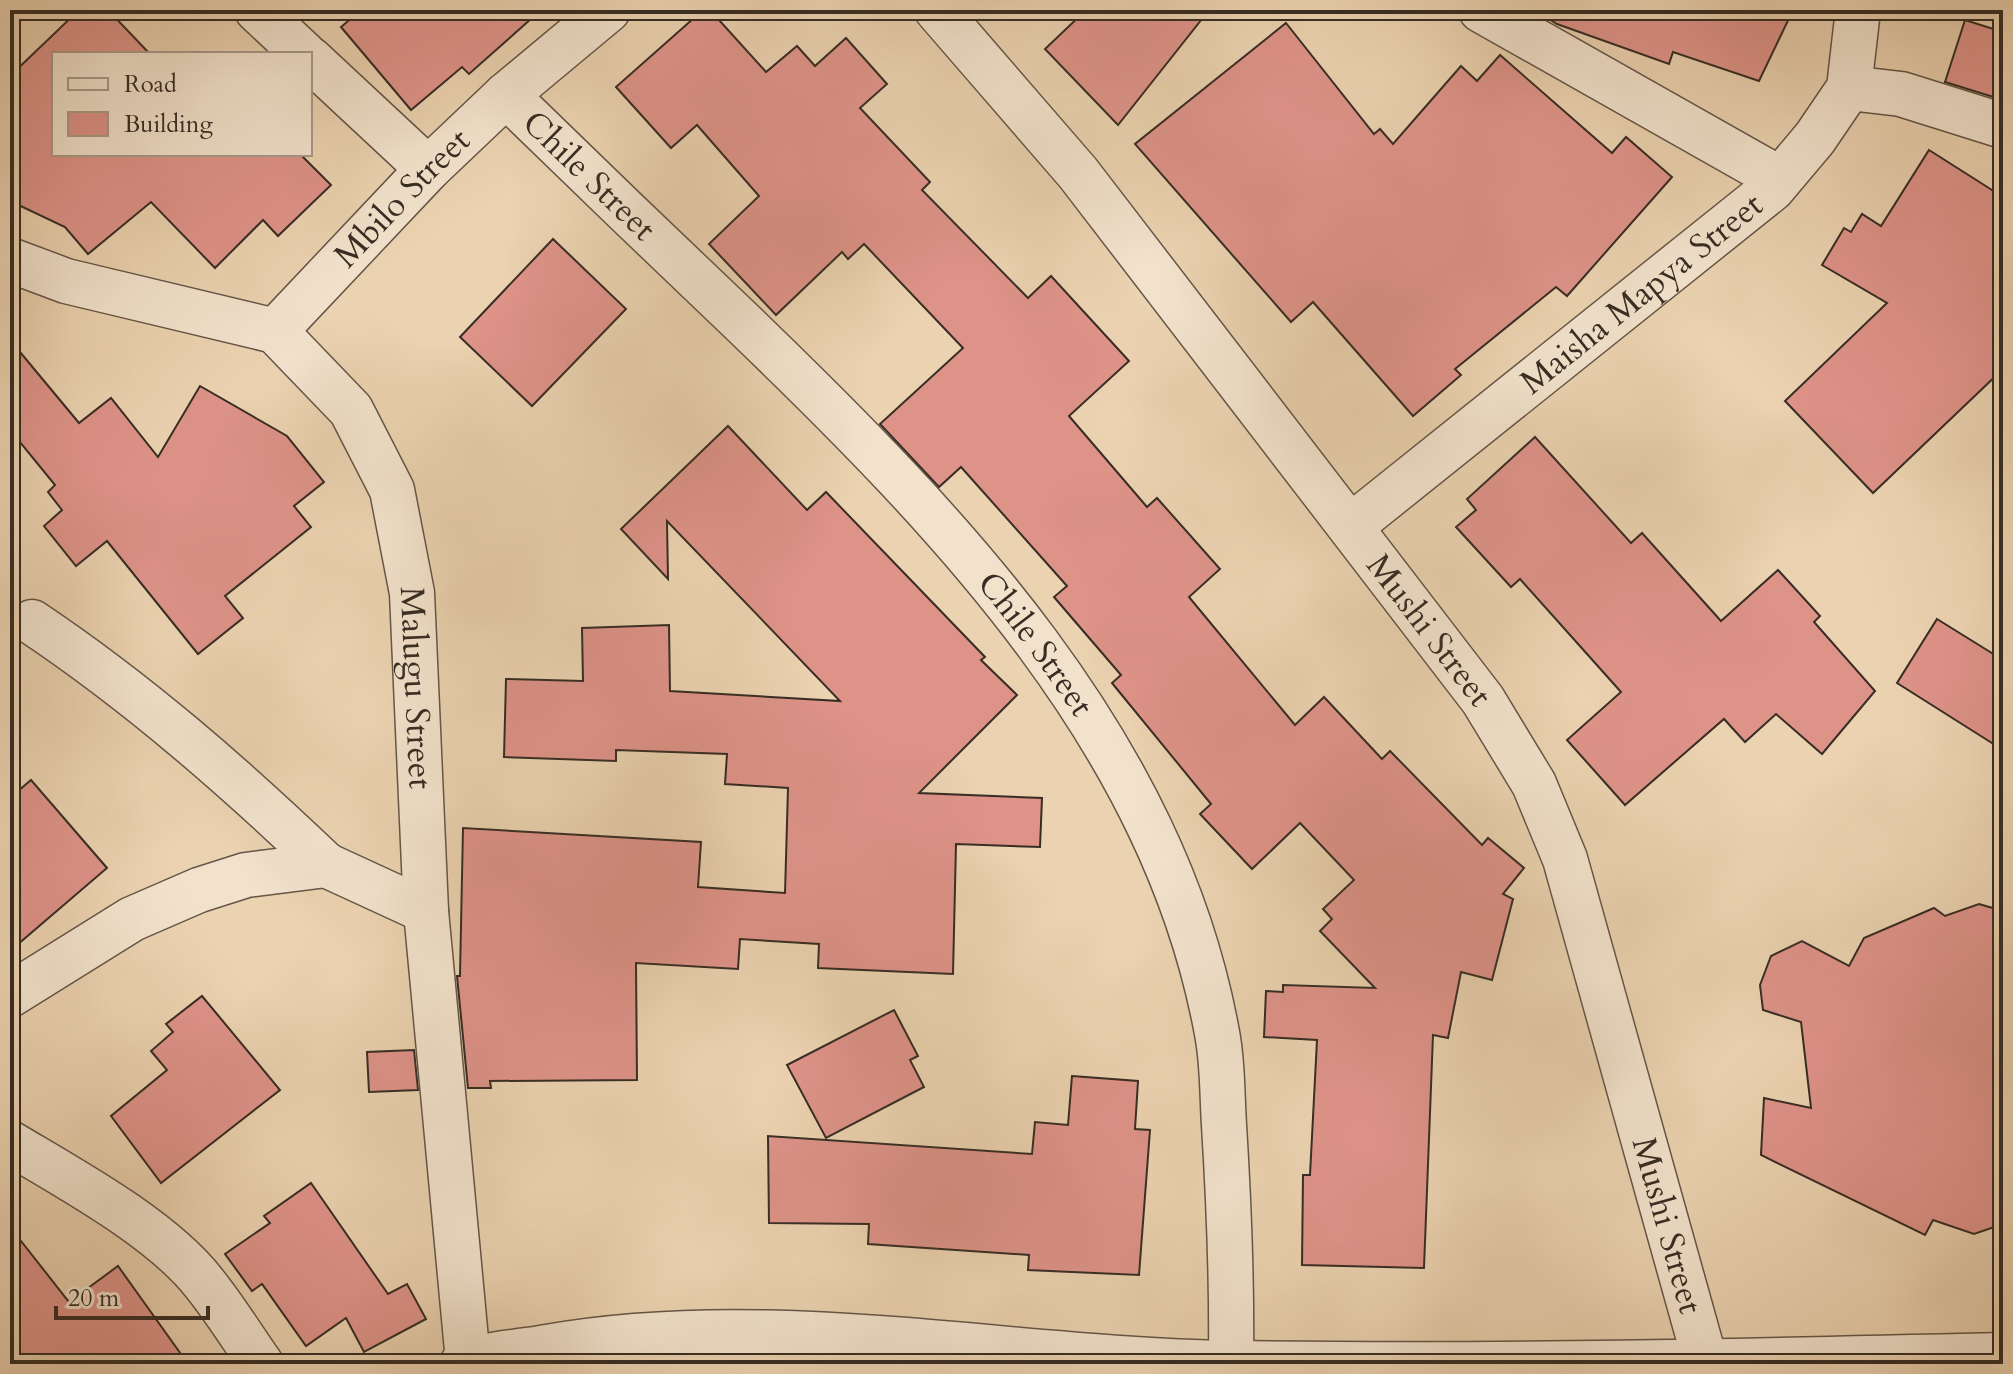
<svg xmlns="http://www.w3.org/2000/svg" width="2013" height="1374" font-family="Cardo,serif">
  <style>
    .building { fill: #de9389; stroke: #372d24; stroke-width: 2 }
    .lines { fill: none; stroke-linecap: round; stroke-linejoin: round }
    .minor-casing { stroke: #645647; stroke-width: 47 }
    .minor { stroke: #f2e2cc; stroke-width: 44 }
    .labels { text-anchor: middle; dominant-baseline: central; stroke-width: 8; stroke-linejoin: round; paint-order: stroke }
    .street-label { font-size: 34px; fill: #372d24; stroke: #f2e2cc }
  </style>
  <rect width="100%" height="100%" fill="#ebd2b0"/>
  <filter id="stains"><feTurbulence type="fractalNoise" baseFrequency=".0025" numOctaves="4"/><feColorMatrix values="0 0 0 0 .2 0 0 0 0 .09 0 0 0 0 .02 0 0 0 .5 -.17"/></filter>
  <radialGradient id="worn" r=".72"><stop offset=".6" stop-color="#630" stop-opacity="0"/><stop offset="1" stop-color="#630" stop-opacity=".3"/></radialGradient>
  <!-- building -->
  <g class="building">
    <path d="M79,10h29l42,44h-96v100h246l31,31 -53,51 -15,-16 -48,48 -64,-66 -63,52 -23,-27 -55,-26v-125z"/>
    <path d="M361,10h180l-72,64 -7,-7 -51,43 -70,-83z"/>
    <path d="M703,10h7l56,62 31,-26 18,20 31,-28 41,46 -27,24 70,74 -8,8 106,108 23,-22 78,85 -60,55 78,91 10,-9 63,71 -31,28 106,128 29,-28 58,62 8,-8 92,94 6,-7 36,30 -21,26 10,5 -21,81 -31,-8 -13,66 -15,-3 -9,233 -122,-3 1,-90h7l7,-135 -53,-3 2,-46 17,1v-7l92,3 -55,-57 12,-12 -9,-10 31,-29 -54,-57 -48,46 -52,-55 11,-10 -99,-121 9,-8 -67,-78 13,-11 -106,-119 -22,20 -59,-63 83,-76 -99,-104 -16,15 -6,-7 -66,63 -67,-71 50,-48 -62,-71 -26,23 -55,-61z"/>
    <path d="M1086,10h123l-91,115 -73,-76z"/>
    <path d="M1535,10h258l-34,71 -86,-29 -4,12 -112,-40z"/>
    <path d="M1965,20l38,12v68l-58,-18z"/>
    <path d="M1286,23l88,111 6,-5 13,15 68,-78 16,15 23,-26 112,98 14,-16 46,40 -105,119 -11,-9 -101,82 6,6 -48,41 -100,-114 -22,20 -156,-178z"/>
    <path d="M1929,150l74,47v172l-130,124 -88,-92 102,-98 -65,-38 22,-37 7,4 11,-18 19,12z"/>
    <path d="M553,239l73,70 -94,97 -72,-69z"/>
    <path d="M10,340l69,83 32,-25 47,59 42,-71 87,50 37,46 -30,24 17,21 -86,69 18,22 -45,36 -91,-113 -31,25 -32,-40 18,-16 -14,-18 7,-7 -45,-55z"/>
    <path d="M728,426l79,84 19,-18 159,165 -4,3 36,35 -98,98 123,5 -2,49 -84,-3 -3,130 -135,-6 1,-24 -79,-5 -2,30 -102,-6 1,117 -147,1 1,7h-23l-11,-112h3l3,-148 238,14 -3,45 87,6 3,-105 -63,-4 2,-30 -111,-4v11l-112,-4 2,-78 77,2 -1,-53 87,-3 1,66 170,10 -173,-180 1,58 -47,-50z"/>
    <path d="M1535,437l96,106 11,-10 79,88 57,-51 42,46 -6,6 61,69 -53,63 -46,-40 -31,28 -21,-23 -99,86 -58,-65 54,-48 -101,-113 -9,8 -55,-60 20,-17 -9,-11z"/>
    <path d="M1937,619l66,41v90l-106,-67z"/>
    <path d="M31,780l76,88 -97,83v-153z"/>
    <path d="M1979,904l24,7v313l-29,10 -41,-14 -8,15 -164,-80 3,-57 47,10 -10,-86 -38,-12 -3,-25 11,-29 31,-15 47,25 15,-28 70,-30 11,8z"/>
    <path d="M202,996l78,94 -119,93 -50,-67 56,-46 -16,-19 22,-19 -7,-8z"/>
    <path d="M894,1010l24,46 -8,4 14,27 -98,51 -39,-73z"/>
    <path d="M414,1050l4,40 -49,2 -2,-40z"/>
    <path d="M1072,1076l66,5 -3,48 15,1 -11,145 -111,-5 1,-15 -161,-11 1,-20 -100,-1 -1,-87 264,18 3,-32 33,3z"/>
    <path d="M311,1183l77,111 19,-10 19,35 -62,33 -18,-34 -40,28 -44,-62 -10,7 -27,-37 45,-31 -6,-7z"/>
    <path d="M10,1227l59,75 49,-36 70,98h-178z"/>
  </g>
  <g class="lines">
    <defs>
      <g id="minor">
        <path d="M257,10l47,44"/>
        <path id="s1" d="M937,10l141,163 405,527 51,84 31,75 141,505"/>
        <path d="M1481,10l299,169"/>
        <path d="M310,59l118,110"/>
        <path d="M1849,88l52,6 102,32"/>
        <path id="s2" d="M506,95c79,77 158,153 238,229 205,198 420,418 473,709 6,30 5,62 7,92 5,80 8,159 7,238"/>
        <path id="s3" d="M10,260l56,21 209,50 76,79 41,80 20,103 14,318 42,450"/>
        <path id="s4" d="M275,331l153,-162 78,-74 102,-85"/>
        <path id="s5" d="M1351,526l421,-337 43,-51 34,-50 9,-78"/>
        <path d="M32,622c106,71 202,155 294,243"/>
        <path d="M10,995l122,-76 67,-29 47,-15 80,-10 100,46"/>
        <path d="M10,1143c60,36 151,85 194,140 21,26 38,54 57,81"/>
        <path d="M462,1364c25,-11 58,-12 84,-17 227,-40 461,13 689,16 256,4 512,-2 768,-8"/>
      </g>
    </defs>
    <!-- minor casing -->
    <use href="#minor" class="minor-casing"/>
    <!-- minor -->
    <use href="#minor" class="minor"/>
  </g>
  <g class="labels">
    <!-- street labels -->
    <g class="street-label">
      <text stroke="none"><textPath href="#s2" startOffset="116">Chile Street</textPath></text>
      <text stroke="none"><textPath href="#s4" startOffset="184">Mbilo Street</textPath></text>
      <text stroke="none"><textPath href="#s5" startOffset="372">Maisha Mapya Street</textPath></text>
      <text stroke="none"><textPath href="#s1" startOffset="792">Mushi Street</textPath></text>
      <text stroke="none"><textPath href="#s2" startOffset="764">Chile Street</textPath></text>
      <text stroke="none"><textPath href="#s3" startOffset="674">Malugu Street</textPath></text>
      <text stroke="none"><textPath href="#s1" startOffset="1440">Mushi Street</textPath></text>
    </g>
  </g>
  <!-- margin -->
  <rect width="2013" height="1374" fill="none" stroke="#ebd2b0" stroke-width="40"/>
  <rect x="12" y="12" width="1989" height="1350" fill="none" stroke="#372d24" stroke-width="4"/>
  <rect x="20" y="20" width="1973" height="1334" fill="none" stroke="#372d24" stroke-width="2"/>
  <!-- legend -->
  <rect x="52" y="52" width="260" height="104" fill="#f2e2cc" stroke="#a79a89" stroke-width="2"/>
  <rect x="68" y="78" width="40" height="12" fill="#f2e2cc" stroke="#a79a89" stroke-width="2"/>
  <text x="124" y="92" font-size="24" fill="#372d24">Road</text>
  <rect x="68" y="112" width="40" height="24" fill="#de9389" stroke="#a79a89" stroke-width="2"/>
  <text x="124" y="132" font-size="24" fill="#372d24">Building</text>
  <!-- scale -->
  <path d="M56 1306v12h152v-12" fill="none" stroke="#372d24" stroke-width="4"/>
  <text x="68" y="1306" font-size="24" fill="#372d24" stroke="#f2e2cc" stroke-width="6" paint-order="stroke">20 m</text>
  <rect width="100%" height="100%" filter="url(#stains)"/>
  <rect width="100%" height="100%" fill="url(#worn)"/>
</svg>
